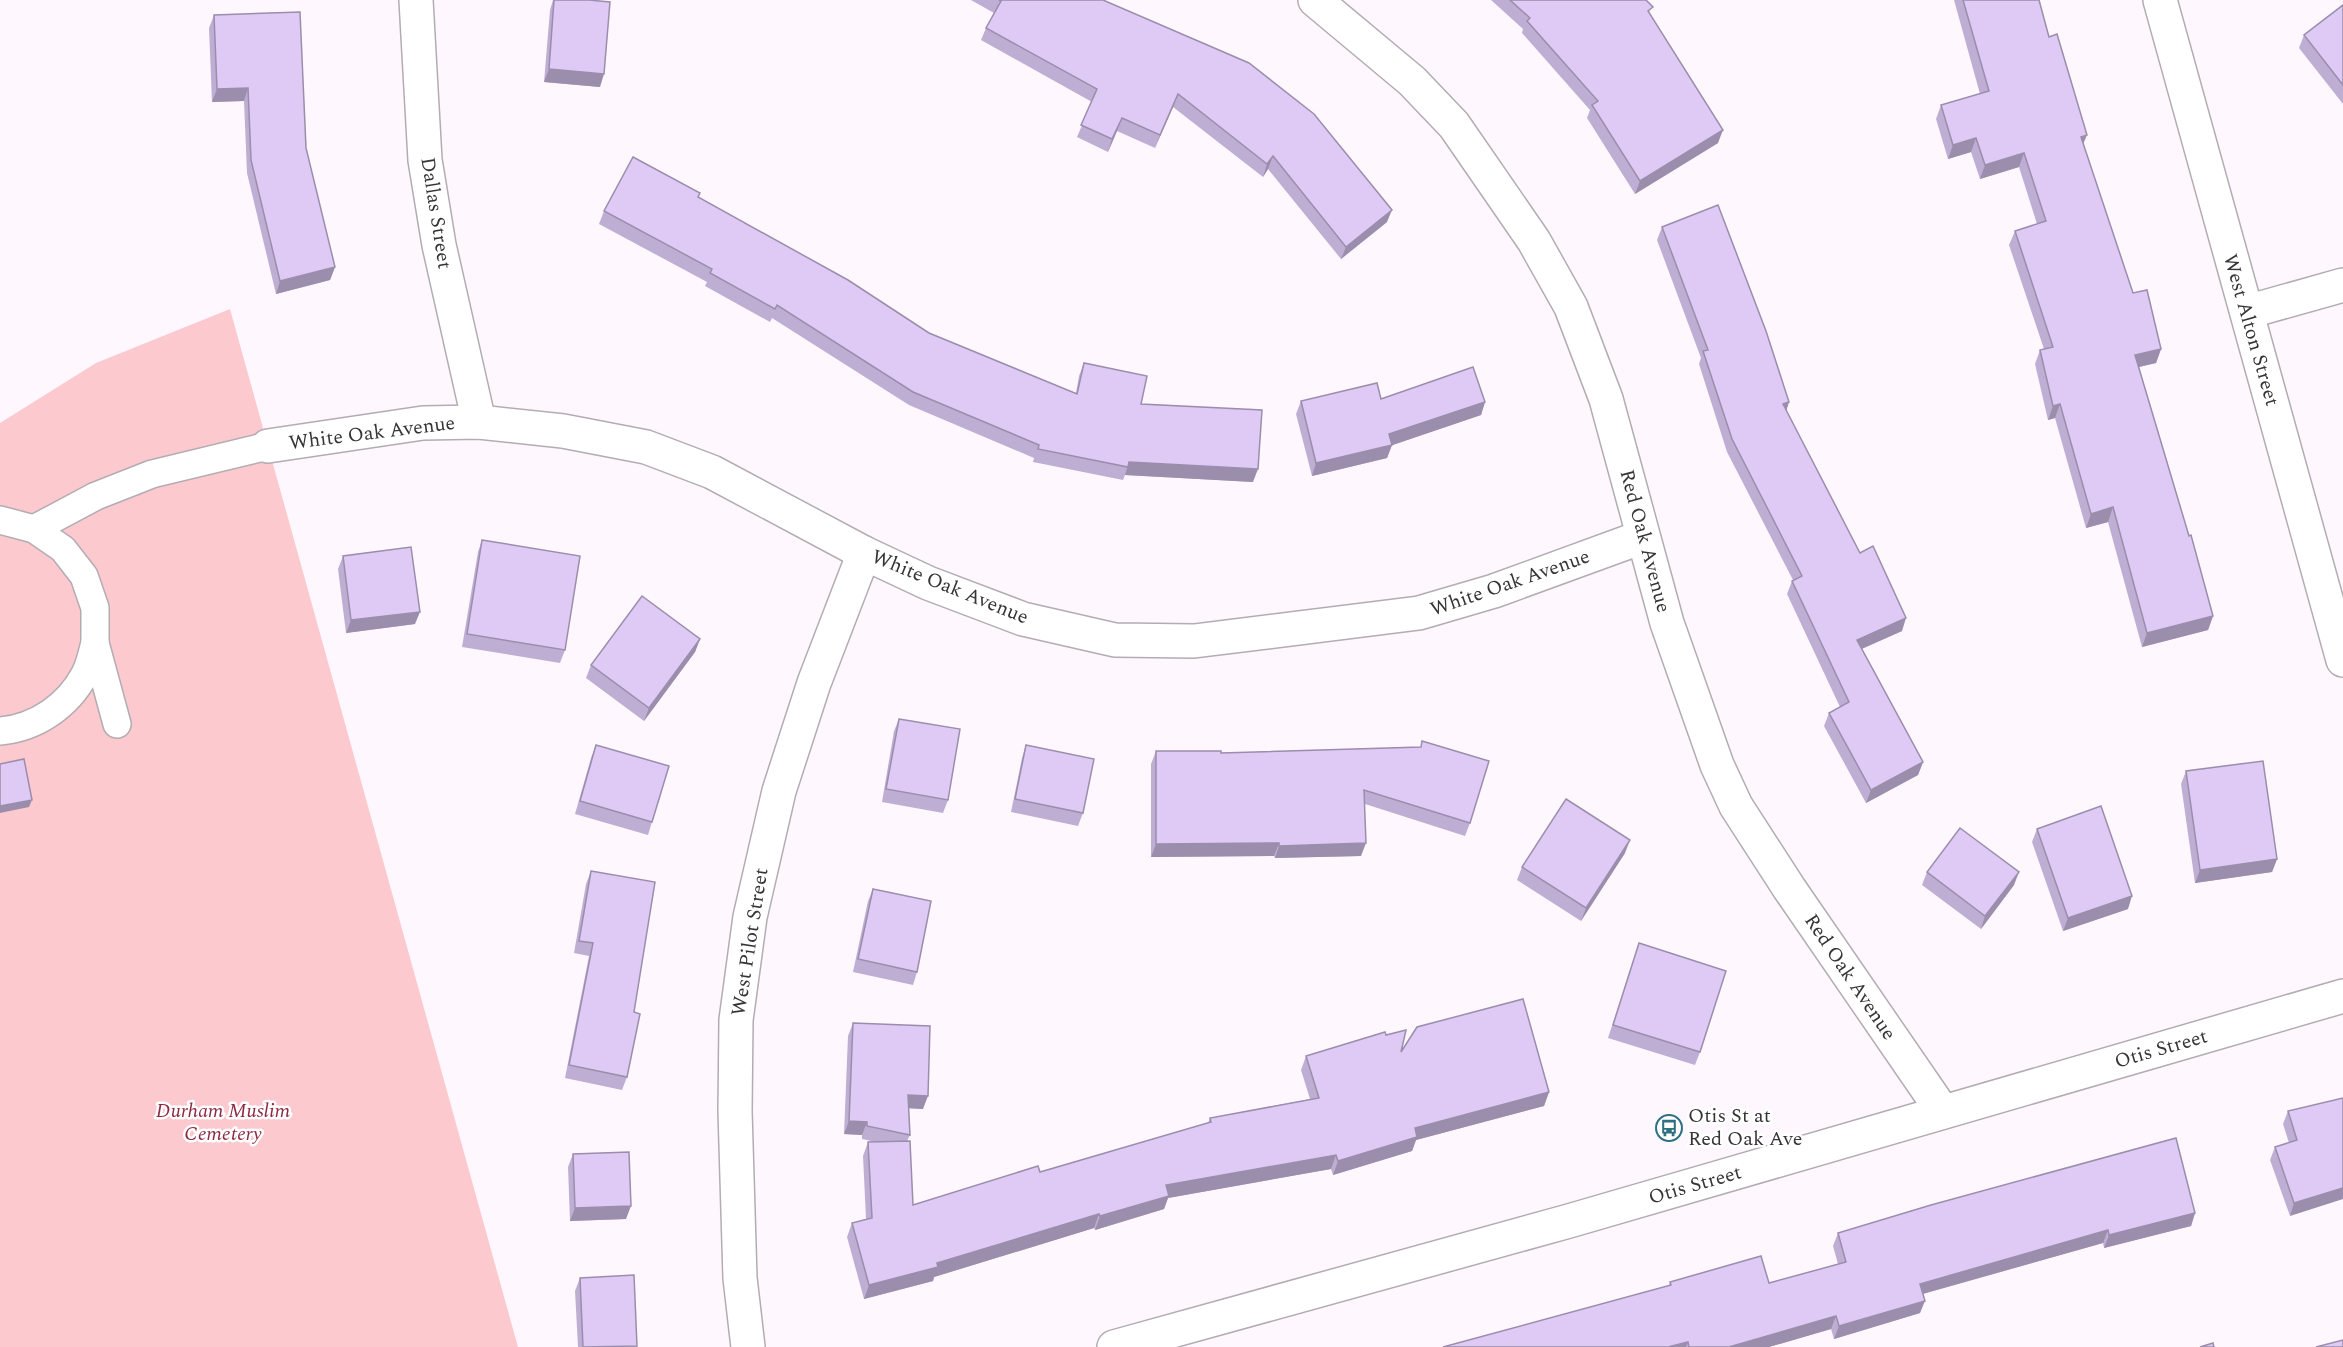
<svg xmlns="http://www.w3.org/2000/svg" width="2343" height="1347" font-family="Spectral,serif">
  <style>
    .green { fill: #fbc9ce }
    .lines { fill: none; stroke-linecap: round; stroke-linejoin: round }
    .service-casing { stroke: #b3acb3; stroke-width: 30 }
    .minor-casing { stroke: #b3acb3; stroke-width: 36 }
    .service { stroke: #fff; stroke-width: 27 }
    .minor { stroke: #fff; stroke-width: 33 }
    .wall { fill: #bfaed3 }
    .shaded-wall { fill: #9b8dac }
    .building { fill: #decaf5; stroke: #9b8dac; stroke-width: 1.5 }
    .labels { text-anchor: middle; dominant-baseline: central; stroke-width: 5; stroke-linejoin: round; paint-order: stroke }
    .street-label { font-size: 20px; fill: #373437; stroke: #fff }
    .park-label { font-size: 20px; font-style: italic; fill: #8d2940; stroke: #fff }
    .poi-label { font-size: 20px; fill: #373437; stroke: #fff; text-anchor: start }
  </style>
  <rect width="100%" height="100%" fill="#fef8fe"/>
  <!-- green -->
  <path class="green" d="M230,309l288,1038h-518v-924l96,-60z"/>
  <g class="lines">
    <defs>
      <g id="service">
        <path d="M0,520l34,9 29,20 21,27 11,32v35l22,81"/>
        <path d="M34,529l62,-33 56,-22 116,-28"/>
        <path d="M0,731c36,-3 68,-25 85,-57 5,-9 7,-21 10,-31"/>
      </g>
      <g id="minor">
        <path d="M416,0l9,160 14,85 40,177"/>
        <path d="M1315,0l97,81 42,44 80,116 37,66 35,92 61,224 50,142 19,41 53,82 154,224"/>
        <path d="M2160,0l183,660"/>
        <path d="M2247,312l96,-27"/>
        <path d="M268,446l155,-23 56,-1 84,9 83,16 66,25 152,81 64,30 95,36 92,21 79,1 225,-28 75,-22 148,-54"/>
        <path d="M748,1347l-8,-69 -5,-167 1,-91 14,-103 29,-126 35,-108 50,-130"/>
        <path d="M1114,1347l455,-126 774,-225"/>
      </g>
    </defs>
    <!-- service casing -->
    <use href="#service" class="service-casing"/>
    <!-- minor casing -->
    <use href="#minor" class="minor-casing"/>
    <!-- service -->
    <use href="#service" class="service"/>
    <!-- minor -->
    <use href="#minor" class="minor"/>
  </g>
  <!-- wall -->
  <g class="wall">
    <path d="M553,0h36l11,87 -56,-5 6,-72z"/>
    <path d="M971,0h132l284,222 -46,37 -73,-90 -5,8 -90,-70 -18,41 -38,-17 -9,21 -31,-15 15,-35 -111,-62 5,-12 8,-15z"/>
    <path d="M1491,0h155l4,14 68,129 -83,51 -48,-76 3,-8 -68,-77 1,-4z"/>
    <path d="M1954,0h85l10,37 34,108 50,148 28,56 -5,14 -17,4 74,249 -5,14 -66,17 -34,-125 -22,6 -31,-110 -7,2 -13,-56 5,-14 4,-1 -35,-104 6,-14 22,-7 -18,-57 -39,12 -9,-27 -23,7 -12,-40 5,-14 39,-11z"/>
    <path d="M2343,5v99l-44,-56 5,-13z"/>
    <path d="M214,15l92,133 29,119 -5,13 -54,14 -29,-121 -3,-72 -32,1 -3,-74z"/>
    <path d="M698,198l231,135 147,60 3,-17 5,-13 57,41 112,78 -128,-7 -2,5 -90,-18 1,-4 -125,-53 -137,-87 -2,4 -65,-36 2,-4 -108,-58 5,-13z"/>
    <path d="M1662,227l127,175 -3,8 74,143 42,78 -40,18 61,113 -5,13 -52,28 -42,-77 5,-13 11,-6 -53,-113 5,-13 1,-1 -66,-128 -28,-88 2,-6 -44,-118z"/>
    <path d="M1381,399l104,3 -4,13 -89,30 -5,13 -75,18 -16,-62 5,-13z"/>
    <path d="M482,540l83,110 -5,13 -98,-16 16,-95z"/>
    <path d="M343,556l72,68 -69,9 -8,-64z"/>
    <path d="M700,639l-5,13 -51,69 -58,-43 5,-13z"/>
    <path d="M899,719l49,81 -5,13 -61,-11 12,-71z"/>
    <path d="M596,745l56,77 -4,13 -73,-21 16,-56z"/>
    <path d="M1026,745l57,68 -5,13 -67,-14 11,-54z"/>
    <path d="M1420,747l50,76 -5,13 -100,-32 -4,52 -86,2 -1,-2 -123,1v-93l5,-13 65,2z"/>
    <path d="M2186,771l91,88 -5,13 -77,11 -14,-99z"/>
    <path d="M2037,829l91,80 -65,22 -31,-89z"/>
    <path d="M1625,853l-44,68 -64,-41 5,-13z"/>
    <path d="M591,871l43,141 -7,65 -5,13 -57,-12 24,-122 -15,-3 12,-69z"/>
    <path d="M1927,872l87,13 -33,44 -59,-44z"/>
    <path d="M873,889l44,83 -4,13 -60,-13 15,-71z"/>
    <path d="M1639,943l61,109 -5,13 -87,-27z"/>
    <path d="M853,1023l70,86 -15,-1 2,27 -3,6 6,64 127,-33 168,-49 2,-5 100,-19 -9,-29 5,-14 80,-21 15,17 148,40 -5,14 -128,34 -4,11 -79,24 -2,-6 -163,29 -4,11 -69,21 -1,-2 -160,49 -1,4 -69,18 -17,-62 5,-14 14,-4 -3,-63 5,-14h8l-14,-3v-4l-18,-1 4,-98z"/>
    <path d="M2343,1098l-53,118 -20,-56 5,-13 14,-4 -6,-19 5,-13z"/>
    <path d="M573,1154l53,65 -56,2 -2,-54z"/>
    <path d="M2195,1213l-4,13 -87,22 -1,-5 -180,51 -3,19 -86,26 -3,-10 -62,18h-326l226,-61 1,-4 99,1 69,-19 -5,-18 5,-13z"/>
    <path d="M580,1278l57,68v1h-59l-3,-56z"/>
  </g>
  <!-- shaded-wall -->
  <g class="shaded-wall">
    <path d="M549,69l55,5 -4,13 -56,-5z"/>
    <path d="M248,88l-4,13 -32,1 5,-13z"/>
    <path d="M1178,94l-5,13 -18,41 5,-13z"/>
    <path d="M1122,118l-5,13 -9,21 4,-13z"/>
    <path d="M1723,130l-5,13 -83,51 5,-13z"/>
    <path d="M2087,135l-6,14v-12z"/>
    <path d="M1976,138l-5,14 -23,7 5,-14z"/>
    <path d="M2024,153l-5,14 -39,12 5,-14z"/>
    <path d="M1273,156l-5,13 -5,8 4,-13z"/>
    <path d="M1392,210l-5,12 -46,37 5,-12z"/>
    <path d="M335,267l-5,13 -54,14 4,-13z"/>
    <path d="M2161,349l-5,14 -26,6 5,-14z"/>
    <path d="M1485,402l-4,13 -94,32 5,-2 -5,13 -75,18 4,-13 73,-29z"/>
    <path d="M1789,402l-4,13 -2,-11z"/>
    <path d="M2060,404l-5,14 -7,2 5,-14z"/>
    <path d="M1129,462l129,7 -5,13 -128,-7z"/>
    <path d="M2113,507l-5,15 -22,6 5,-14z"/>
    <path d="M420,612l-5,12 -69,9 5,-13z"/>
    <path d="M2213,616l-5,14 -66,17 5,-14z"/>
    <path d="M1906,618l-4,13 -50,22 5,-13z"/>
    <path d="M700,639l-5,13 -51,69 5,-13z"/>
    <path d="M1923,762l-5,13 -52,28 5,-13z"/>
    <path d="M32,800l-3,7 -29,6v-7z"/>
    <path d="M1630,840l-5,13 -44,68 5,-13z"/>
    <path d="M1279,843l-5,13 -123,1 5,-13z"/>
    <path d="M1366,843l-5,13 -86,2 4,-12z"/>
    <path d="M2277,859l-5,13 -77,11 5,-13z"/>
    <path d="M2019,872l-5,13 -33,44 4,-13z"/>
    <path d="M2132,896l-4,13 -65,22 5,-13z"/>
    <path d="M1549,1092l-5,14 -128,34 -4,11 -79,24 5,-14 77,-33z"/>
    <path d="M908,1095l20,1 -5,13 -20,-1z"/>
    <path d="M849,1121l18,1 -5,13 -18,-1z"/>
    <path d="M1336,1155l-5,14 -163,29 -4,11 -69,21 5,-14 66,-31z"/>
    <path d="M2343,1188v11l-53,17 4,-13z"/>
    <path d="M631,1206l-5,13 -56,2 5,-13z"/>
    <path d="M2195,1213l-4,13 -87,22 5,-13z"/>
    <path d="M1099,1214l-5,14 -160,49 -1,4 -69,18 5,-14 68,-22z"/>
    <path d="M2108,1230l-5,13 -188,53 5,-12z"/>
    <path d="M1925,1301l-5,12 -86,26 5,-13z"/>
    <path d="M1836,1316l-5,13 -62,18h-40z"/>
    <path d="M1688,1342l-2,5h-18z"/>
  </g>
  <!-- building -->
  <g class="building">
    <path d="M554,0h35l21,2 -6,72 -55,-5z"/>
    <path d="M999,0h104l146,63 65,51 78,96 -46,37 -73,-91 -6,8 -89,-70 -18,41 -38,-17 -10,21 -31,-14 16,-36 -111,-61 15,-27z"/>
    <path d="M1510,0h136l7,7 -5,4 75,119 -83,51 -48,-76 6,-4 -71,-80 3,-3z"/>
    <path d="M1963,0h76l10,37 8,-3 30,101 -6,2 52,156 14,-3 14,59 -26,6 54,181 2,-1 22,81 -66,17 -34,-126 -22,7 -31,-110 -7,2 -13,-56 13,-3 -38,-116 31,-10 -22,-68 -39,12 -9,-27 -23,7 -12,-40 48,-14z"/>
    <path d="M2343,5v80l-39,-50z"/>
    <path d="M300,12l6,136 29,119 -55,14 -29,-121 -3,-72 -31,1 -3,-74z"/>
    <path d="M633,157l67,36 -2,4 150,83 81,53 148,61 7,-31 63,13 -6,28 121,6 -4,59 -129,-7 -1,5 -90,-18 1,-4 -126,-53 -136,-87 -2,4 -65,-36 2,-4 -108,-58z"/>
    <path d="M1718,205l48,126 23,71 -6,2 77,149 13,-7 33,72 -49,22 66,122 -52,28 -42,-77 20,-11 -57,-121 10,-5 -70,-137 -29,-88 5,-1 -46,-123z"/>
    <path d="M1473,367l12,35 -96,32 3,11 -76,18 -15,-62 76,-18 4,16z"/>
    <path d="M482,540l98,16 -15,94 -98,-16z"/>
    <path d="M411,547l9,65 -69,8 -8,-64z"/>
    <path d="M642,596l58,43 -51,69 -58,-43z"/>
    <path d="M899,719l61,10 -12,71 -62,-11z"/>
    <path d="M1422,741l67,20 -19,62 -106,-33 2,53 -87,3v-3l-123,1v-93h65v2l200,-6z"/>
    <path d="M596,745l73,21 -17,56 -72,-21z"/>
    <path d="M1026,745l68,14 -11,54 -68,-14z"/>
    <path d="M24,759l8,41 -32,6v-42z"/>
    <path d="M2263,761l14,98 -77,11 -14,-99z"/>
    <path d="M1566,799l64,41 -44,68 -64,-41z"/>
    <path d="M2101,806l31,90 -64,22 -31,-89z"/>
    <path d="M1960,828l59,44 -34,44 -58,-44z"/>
    <path d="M591,871l64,11 -21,130 6,2 -13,63 -58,-12 24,-122 -14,-2z"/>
    <path d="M873,889l58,12 -14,71 -59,-13z"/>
    <path d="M1639,943l87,28 -26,81 -87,-27z"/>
    <path d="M1523,999l26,93 -134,36 2,9 -79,24 -2,-6 -170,30 3,11 -69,20 -1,-2 -162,49 1,4 -69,18 -17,-62 20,-5 -4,-76 42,-1 3,64 125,-39 2,6 171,-50 -1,-4 109,-20 -13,-42 79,-24 1,3 20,-5 -5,22 16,-25z"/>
    <path d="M853,1023l77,3 -2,70 -20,-1 2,40 -43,-9v-4l-18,-1z"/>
    <path d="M2343,1098v90l-49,15 -19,-56 22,-7 -9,-29z"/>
    <path d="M2176,1138l19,75 -86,22 -1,-5 -188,54 5,17 -86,25 -3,-10 -107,31h-40l-1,-5 -20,5h-225l228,-62 -1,-3 91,-26 8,27 77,-21 -8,-29 93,-28z"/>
    <path d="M629,1152l2,54 -56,2 -2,-54z"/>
    <path d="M634,1275l3,71 -54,1 -3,-69z"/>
    <path d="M2343,1340v7h-27z"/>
    <path d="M2213,1343l1,4h-14z"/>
  </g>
  <!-- icons -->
  <defs>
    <symbol id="bus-ring" viewBox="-11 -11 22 22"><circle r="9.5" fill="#fff" stroke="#2e7082" stroke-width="1.5"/><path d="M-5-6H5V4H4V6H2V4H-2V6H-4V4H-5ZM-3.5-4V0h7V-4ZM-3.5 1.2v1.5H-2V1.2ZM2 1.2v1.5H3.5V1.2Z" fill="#2e7082"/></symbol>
  </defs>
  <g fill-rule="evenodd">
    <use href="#bus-ring" x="1654" y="1113" width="30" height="30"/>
  </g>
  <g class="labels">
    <!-- street labels -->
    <g class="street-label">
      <text transform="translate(436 213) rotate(81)">Dallas Street</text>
      <text transform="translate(2251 330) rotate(74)">West Alton Street</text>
      <text transform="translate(372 433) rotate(-7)">White Oak Avenue</text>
      <text transform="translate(1645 541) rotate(75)">Red Oak Avenue</text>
      <text transform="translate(1510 583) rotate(-19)">White Oak Avenue</text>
      <text transform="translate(950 587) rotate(22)">White Oak Avenue</text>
      <text transform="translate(750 942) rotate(-81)">West Pilot Street</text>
      <text transform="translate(1850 977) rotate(56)">Red Oak Avenue</text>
      <text transform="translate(2161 1049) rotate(-16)">Otis Street</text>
      <text transform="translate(1695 1185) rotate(-16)">Otis Street</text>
    </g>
    <!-- park labels -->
    <g class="park-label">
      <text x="223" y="1111">Durham Muslim<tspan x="223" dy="23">Cemetery</tspan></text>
    </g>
    <!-- poi labels -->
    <g class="poi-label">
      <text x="1688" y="1116">Otis St at<tspan x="1688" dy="23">Red Oak Ave</tspan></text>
    </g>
  </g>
</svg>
